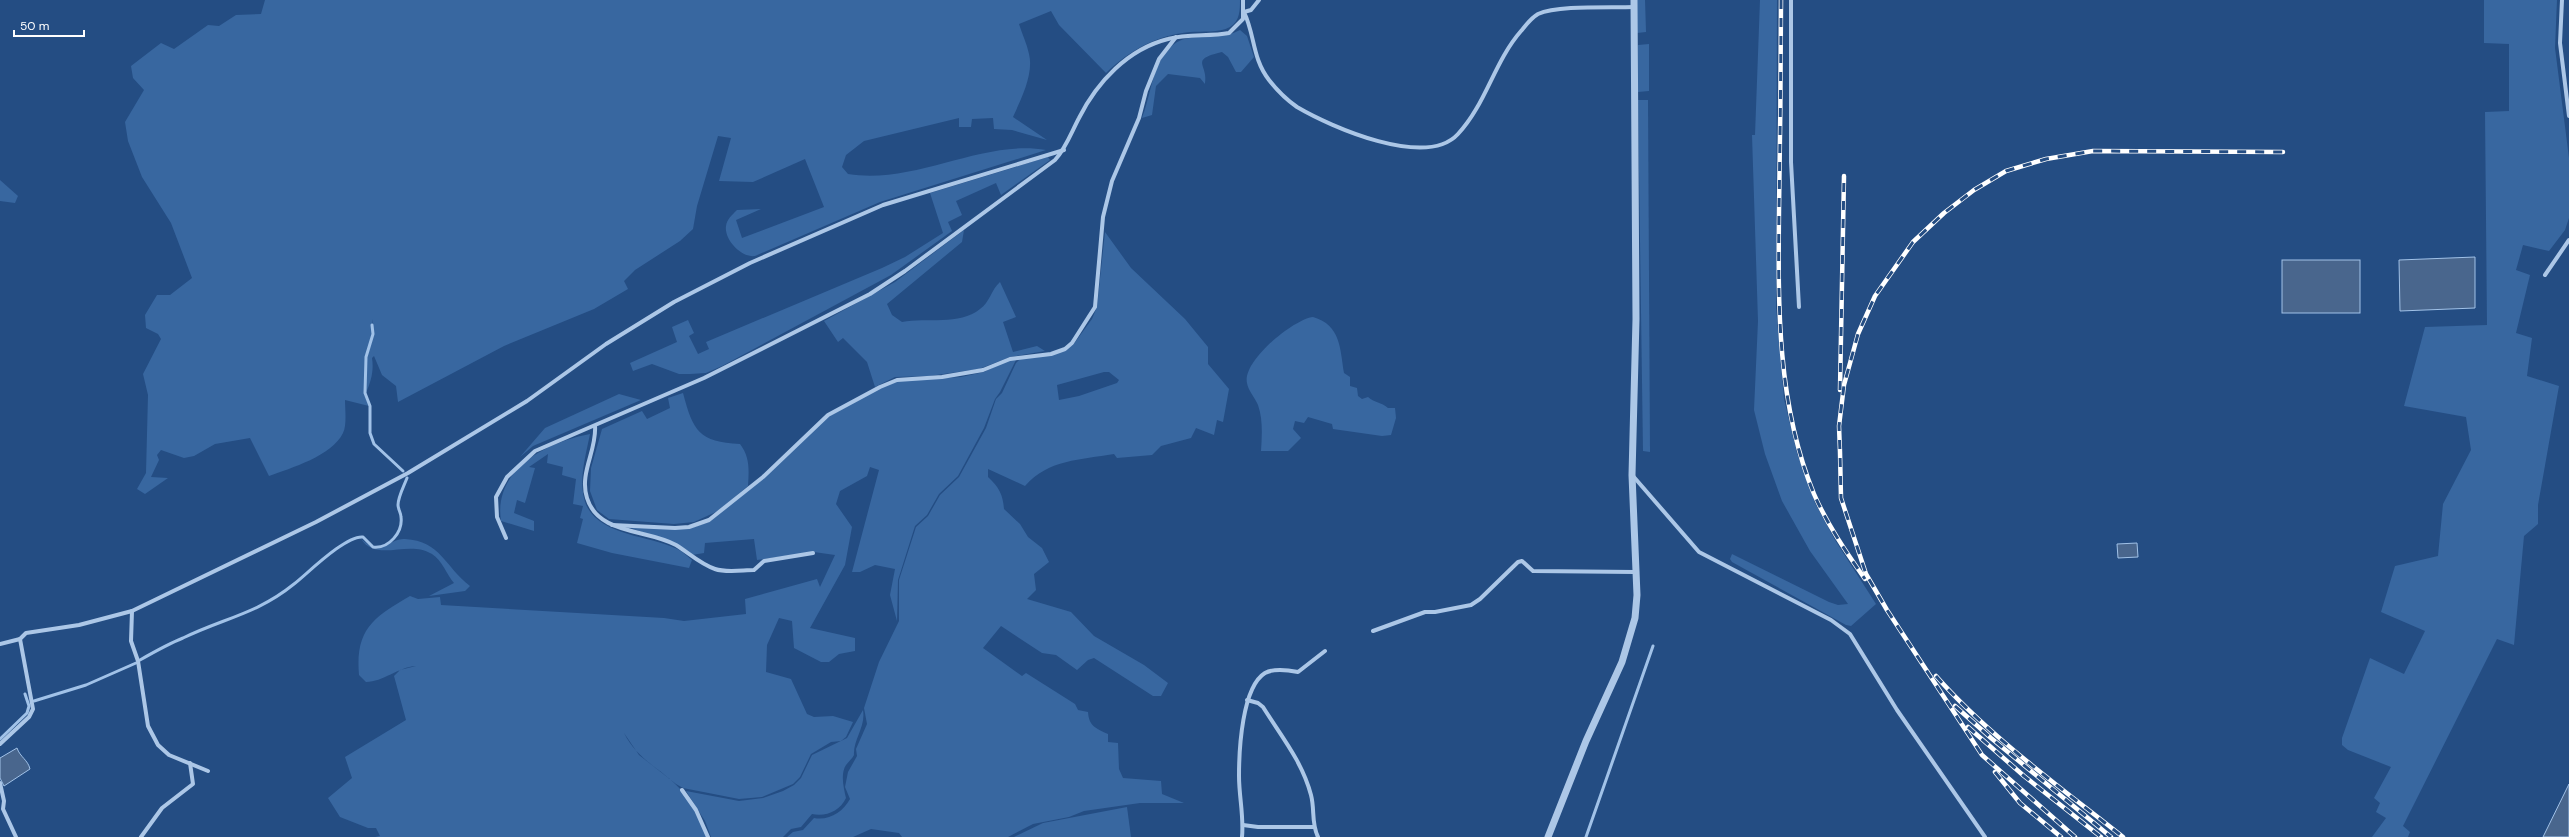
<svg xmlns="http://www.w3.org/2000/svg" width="2569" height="837" font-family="'DM Sans',sans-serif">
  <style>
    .green { fill: #3867a0; fill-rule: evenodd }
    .water { fill: #49668d; stroke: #a1c2e8 }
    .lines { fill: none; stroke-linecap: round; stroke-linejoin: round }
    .stream { stroke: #a1c2e8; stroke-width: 3 }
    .minor { stroke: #acc7e7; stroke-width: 4 }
    .tertiary { stroke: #acc7e7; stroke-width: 7 }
    .rail-casing { stroke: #fff; stroke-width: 4.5 }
    .rail { stroke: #244d83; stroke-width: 3; stroke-dasharray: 9; stroke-linecap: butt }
  </style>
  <rect width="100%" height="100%" fill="#244d83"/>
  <!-- green -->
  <g class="green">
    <path d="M265,0h975c0,10 0,21 -10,27 -11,6 -28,4 -40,5 -33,3 -60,18 -84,41l-47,-48 -8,-14 -32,13c3,10 8,20 10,30 5,20 -8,45 -16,63l34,23 -35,-10 -18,-1 -1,-11 -21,1 -1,8h-12v-9l-95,23 -18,14 -4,12 6,7c67,11 134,-35 198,-24l-166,52 -125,54c-13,2 -31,-16 -29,-30 1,-7 6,-11 11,-16l24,-1 -25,11 6,18 82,-31 -19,-48 -52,23 -34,-1 12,-43 -13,-2 -21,70 -4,23 -13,12 -45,29 -11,11 4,8 -34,20 -90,37 -106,56 -2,-16 -14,-11 -8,-19 -2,2c2,13 -1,23 -6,35l1,-36 7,-23 -2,-15v15l-7,23 -1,37 5,12 -24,-6c0,9 2,25 -2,33 -11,23 -52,35 -74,43l-19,-38 -35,6 -21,12 -10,2 -23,-8 -4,5 2,5 -8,17 17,1 -23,16 -8,-5 9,-16 2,-78 -5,-21 18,-35 -3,-5 -12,-6 -1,-13 12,-20h13l22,-17 -21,-55 -29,-46 -14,-36 -3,-19 19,-32 -11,-12 -2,-12 30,-23 13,6 34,-24 11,1 17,-11 25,-1z"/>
    <path d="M1637,0h8l1,32 -9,1z"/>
    <path d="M1760,0h17l-1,308 8,91 13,54 18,50 20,37 41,64 -25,22 -5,-1 -114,-63 -2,-3 2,-5 97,48 9,3 10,-1 -38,-53 -28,-50 -17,-47 -11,-44 4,-89 -6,-186h3z"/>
    <path d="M2484,0h73l-2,48 14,110v60l-4,12 -16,21 -26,-6 -7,25 14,5 -14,58 16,5 -5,38 32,10 -21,119v19l-14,12 -10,109 -17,-6 -94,187 7,6 -2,5h-36l14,-19 -10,-6 4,-9 -6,-5 17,-31 -43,-17 -6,-5v-7l28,-80 34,16 21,-43 -44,-19 14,-46 43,-10 5,-52 28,-54 -5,-33 -62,-11 21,-79 62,-2 -2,-213 24,-1v-67l-25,-1z"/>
    <path d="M1240,30l7,6 7,21 -13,15h-5l-8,-15 -6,-5c-34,8 -13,12 -17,32l-5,-6 -32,-4 -12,12 -4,29 -10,3c11,-26 11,-74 47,-80 18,-3 35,1 51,-8z"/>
    <path d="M1649,44v47l-11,1v-47z"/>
    <path d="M1638,100h10l2,352 -7,-1z"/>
    <path d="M1048,157l2,3 -49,35 -5,-12 -40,18 6,14 -14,7 4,9 -61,44 -169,91 -16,7 -16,1h-11l-27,-10 -19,7 -3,-8 47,-21 -5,-15 16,-7 6,13 -5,3 9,18 11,-5 -3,-7 176,-74 23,-11 38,-24 -13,-40z"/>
    <path d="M0,180l18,16 -3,7 -15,-2z"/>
    <path d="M964,230l-2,12 -75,62 5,11 10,7c25,-5 57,4 78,-13 10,-7 11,-19 20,-27l16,35 -13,5 10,30 24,-6 8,5 -35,6 -31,12 -50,7 -34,1 -20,10 -8,-25 -24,-24 -5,4 -14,-21 71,-39z"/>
    <path d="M1105,232l26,36 54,51 23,28v17l21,25 -6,33 -6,-2 -3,15 -18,-7 -5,10 -30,8 -9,9 -35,3 -3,-4c-34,6 -65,5 -89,32l-37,-17v8c11,10 15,18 16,32l16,15 8,13 14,11 7,14 -15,12 2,16 -9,9 44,13 23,24 50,29 24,18 -7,13h-8l-59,-38 -6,2 -11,10 -21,-15 -14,-2 -41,-27 -18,22 39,28 4,-3 49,31 3,6 10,2c1,14 7,16 20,22v8l10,1 1,26 4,9 38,3 1,13 22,9h-44l-56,8 -15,6 -36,7 -25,13h-106l-3,-4 -28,-4 -18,8h-66l6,-5 10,-2 11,-12c15,3 29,-6 36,-19l-5,-12 3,-15 9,-16 -1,-7 11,-25 -3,-16 15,-46 20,-41v-41l17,-53 12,-11 12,-21 19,-18 27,-49 10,-29 6,-6 14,-30 4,-4 19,-2 34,-12 19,-26 5,-12zM1104,372h5l10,8 -2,3 -38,13 -20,4 -2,-15z"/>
    <path d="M1313,317c28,8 27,32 31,56l6,4v9l7,2 1,8 4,3 6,-2c7,6 13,5 20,11h7l1,10 -5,17 -9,1 -49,-7 -1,-5 -24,-7 -4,6 -9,-2 -2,8 8,9 -13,13h-27c1,-15 2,-32 -3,-46 -3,-7 -10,-15 -11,-22 -5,-22 47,-64 66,-66z"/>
    <path d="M1009,360h7l-16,32 -5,7 -11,29 -26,48 -19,18 -12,21 -12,11 -17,54 -1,41 -7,-26 5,-26 -20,-4 -15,7h-8l27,-102 -9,-3 -3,9 -27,15 -4,13 16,23 -7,38 -35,63 45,10v13l-16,3 -10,8h-8l-27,-14 -2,-27 -13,-3 -12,27 -1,27 25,7 16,35 7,3 19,-1 20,6 -7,15 -5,4 -10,1 -20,12 -11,23 -7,7 -31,13 -23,2 -56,-11 -7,-4 -37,-29 -15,-22c14,28 39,36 58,58 11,14 18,30 25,46h-332l5,-1 -4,-8h-8l-28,-11 -12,-19 24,-20 -7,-21 61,-37 -12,-44 6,-6 16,-4c-18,1 -33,16 -50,16l-7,-7c-4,-46 15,-58 51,-79l8,3 22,-2 1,8 223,13 20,3 62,-7 -1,-15 72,-20 3,8 15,-32 -21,-3 -57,8 -3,-21 -49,4 -1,10 -12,2 -16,-11 -48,-17 63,1 18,-6 55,-44 64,-61 52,-29 19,-7 62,-4 23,-5z"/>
    <path d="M683,393c10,38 16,49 57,51 10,13 9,26 8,42l-30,25 -24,11 -20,2 -65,-5 -12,-9 -7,-19 1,-23 11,-39 40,-18 5,8 23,-11 -2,-10z"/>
    <path d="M619,394l22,6 -108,46 -13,11 25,-29z"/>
    <path d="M590,434c-4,20 -11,44 -6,64 8,37 63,37 91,50 6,2 12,8 17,12l-3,8 -77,-15 -35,-10 6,-24 -3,-1 3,-12 -10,-2 3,-25 -14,-4 1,-8 -16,-4 1,-9 -19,13 6,1 -10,35 -8,-3 -3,13 20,8v10l-33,-10c-8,-52 46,-79 89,-87z"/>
    <path d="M361,539l13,10c13,-1 19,-11 31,-10 36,2 40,28 65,47l-5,5 -36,5 25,-13c-7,-8 -12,-23 -22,-29 -24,-15 -55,9 -71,-15z"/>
    <path d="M863,710c3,17 -10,29 -9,45 -2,4 -5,6 -8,10 -6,9 -2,24 0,33 -6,13 -20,19 -34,16l-11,13 -10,2 -8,8h-72l-6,-16 -19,-30 53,10 24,-3 20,-7 11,-6 7,-7 11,-23 35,-17z"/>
    <path d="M1127,807l4,30h-117l29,-14z"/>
  </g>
  <!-- water -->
  <g class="water">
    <path d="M2475,257v51l-75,3 -1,-51z"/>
    <rect x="2282" y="260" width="78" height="53"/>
    <path d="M2137,543l1,14 -20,1 -1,-14z"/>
    <path d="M17,748c3,9 11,12 13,21l-26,17 -4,-8v-20z"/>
    <path d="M2569,784v53h-26z"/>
  </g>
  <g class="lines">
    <!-- stream -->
    <g class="stream">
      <path d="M372,325l1,9 -7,23 -1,36 5,13v27l4,11 29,27"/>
      <path d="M140,660c14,-8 28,-16 43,-22 41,-20 74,-24 111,-54 14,-11 52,-49 69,-47l10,10c16,2 30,-15 28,-30 0,-4 -3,-8 -3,-12 0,-8 6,-19 9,-27"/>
      <path d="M34,701l52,-16 50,-22"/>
      <path d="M0,739l27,-26 2,-7 -4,-12"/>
      <path d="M1586,837l67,-191"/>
    </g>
    <!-- minor -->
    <g class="minor">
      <path d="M1259,0l-8,10 -7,2c11,23 8,46 25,68 7,9 18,20 28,27 34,20 129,62 161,27 28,-30 36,-72 63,-103 5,-6 10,-13 17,-17 20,-9 72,-6 96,-7"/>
      <path d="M1791,0v162l8,145"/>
      <path d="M2562,0l-2,43 9,73"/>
      <path d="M2545,275l24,-35"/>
      <path d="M595,426c2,24 -16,47 -8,72 11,37 61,31 89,47 13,8 24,19 39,24 11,4 28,1 39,1l10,-9 49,-8"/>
      <path d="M1633,476l66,76 132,68 19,14 47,76 88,127"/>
      <path d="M612,525l63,3 14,-1 20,-7 54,-43 65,-62 52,-28 17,-7 45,-3 41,-7 27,-11 41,-5 14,-5 7,-6 23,-36 8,-90 9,-36 27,-63 7,-27 13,-32 17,-22"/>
      <path d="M506,538l-9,-21 -1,-20 11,-20 28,-26 169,-73 166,-84 35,-23 150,-111c11,-12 16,-27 24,-42 18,-36 49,-69 89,-79 20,-6 41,-2 61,-6l14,-14v-19"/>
      <path d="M132,611l-1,30 7,20 10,65 10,19 11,10 39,16"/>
      <path d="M1373,631l52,-19h10l36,-7 9,-6 38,-37 4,-1 11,10 102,1"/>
      <path d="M0,644l20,-5 6,-6 53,-8 53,-14 184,-89 92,-49 119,-72 79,-57 68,-42 76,-39 133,-58 181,-55"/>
      <path d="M1247,700l11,3 5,4c18,29 39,54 48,88 4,15 0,28 7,42"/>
      <path d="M0,744l29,-27 4,-8 -13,-70"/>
      <path d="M0,783l4,18 -1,8 13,28"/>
      <path d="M682,790l14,20 12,27"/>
      <path d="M1243,825l15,2h56"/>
      <path d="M141,837l21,-29 31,-24 -3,-21"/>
      <path d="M1242,837c2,-21 -3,-40 -3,-61 0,-26 3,-89 26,-103 9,-5 23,-3 33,-1l27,-21"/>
    </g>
    <!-- tertiary -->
    <path class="tertiary" d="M1548,837l38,-96 36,-79 13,-44 2,-23 -5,-120 4,-156 -2,-319"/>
    <defs>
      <g id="rail">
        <path d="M1781,0c0,70 -1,141 -2,211 -1,96 -2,193 35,283 13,30 32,58 51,85"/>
        <path d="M1840,390l4,-214"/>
        <path d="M1936,676c53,60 124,111 187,161"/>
        <path d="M1955,706l36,32 120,99"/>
        <path d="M1968,727l56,49 77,61"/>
        <path d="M1995,772l25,31 41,34"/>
        <path d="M2075,837l-93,-82 -95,-145 -21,-36 -25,-76 -1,-46 -1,-26 5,-41 14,-51 17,-38 38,-54 31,-29 30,-23 32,-19 40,-12 47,-8 190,1"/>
      </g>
    </defs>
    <!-- rail casing -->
    <use href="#rail" class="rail-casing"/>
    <!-- rail -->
    <use href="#rail" class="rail"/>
  </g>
  <!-- scale -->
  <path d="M14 30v6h70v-6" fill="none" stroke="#ffffff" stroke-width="2"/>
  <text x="20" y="30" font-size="12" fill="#ffffff" stroke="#244d83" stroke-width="3" paint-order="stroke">50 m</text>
</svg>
